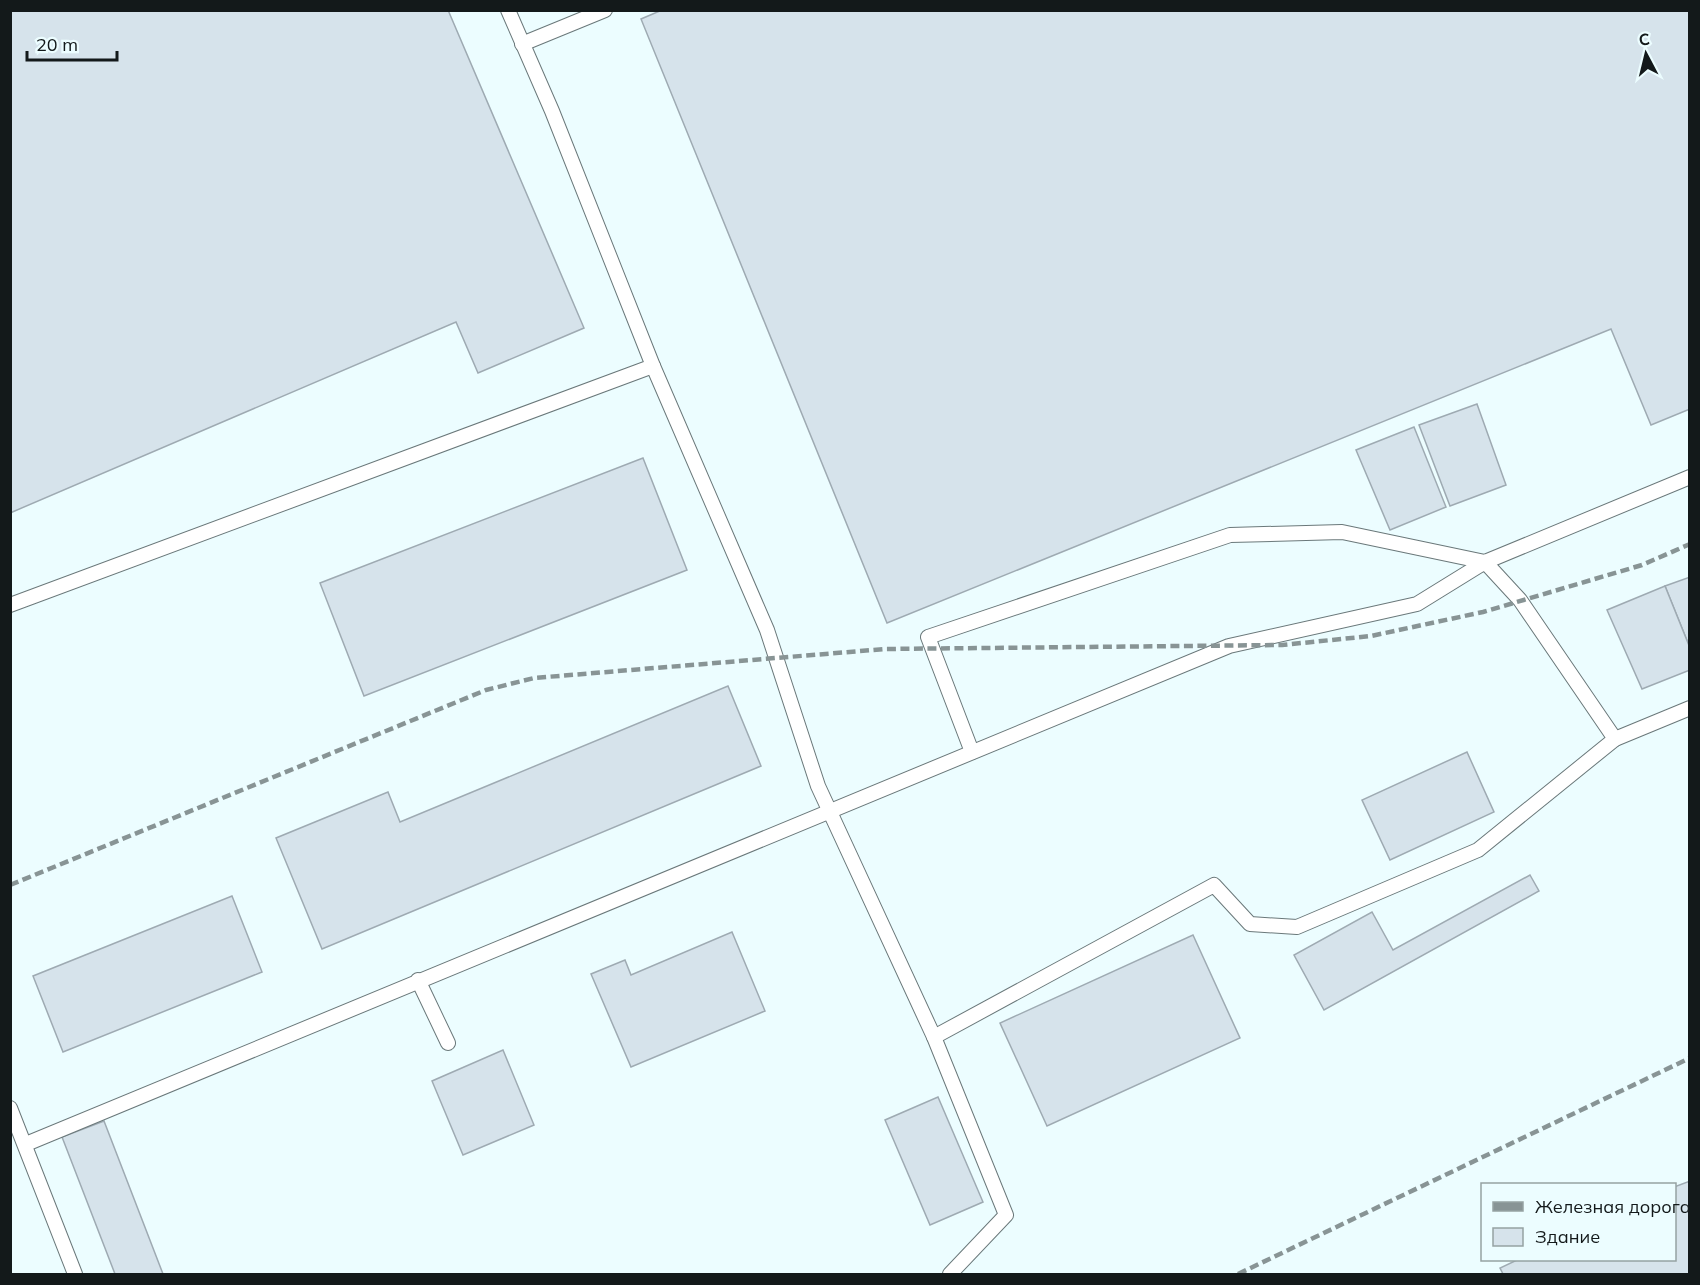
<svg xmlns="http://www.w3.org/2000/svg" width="1700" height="1285" font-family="Mulish,sans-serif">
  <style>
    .building { fill: #d6e3eb; stroke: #9eaab2; stroke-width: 1.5 }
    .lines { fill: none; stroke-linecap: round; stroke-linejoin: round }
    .service-casing { stroke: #6a787a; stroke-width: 16 }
    .service { stroke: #fff; stroke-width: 14 }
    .rail { stroke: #889495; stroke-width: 4.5; stroke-dasharray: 9 4.5; stroke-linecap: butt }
  </style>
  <rect width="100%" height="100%" fill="#ecfdff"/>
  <!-- building -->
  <g class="building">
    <path d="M10,10h438l136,318 -106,45 -22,-51 -446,191z"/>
    <path d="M662,10h1028v399l-39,16 -40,-96 -724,294 -246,-604z"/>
    <path d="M1477,404l29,81 -56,21 -31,-81z"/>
    <path d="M1414,427l32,80 -56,23 -34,-80z"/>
    <path d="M643,458l44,112 -323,126 -44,-113z"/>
    <path d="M1690,577v71l-25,-62z"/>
    <path d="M1665,586l25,62v22l-48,19 -35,-79z"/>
    <path d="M728,686l33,80 -439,183 -46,-111 112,-46 12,30z"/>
    <path d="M1467,752l27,60 -104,48 -28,-60z"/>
    <path d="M1530,875l9,16 -215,119 -30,-55 78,-43 21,38z"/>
    <path d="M232,896l30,76 -199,80 -30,-76z"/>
    <path d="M732,932l33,79 -134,56 -40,-93 34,-14 6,15z"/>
    <path d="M1193,935l47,103 -193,88 -47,-103z"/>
    <path d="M503,1050l31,75 -71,30 -31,-74z"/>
    <path d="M938,1097l45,105 -53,23 -45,-105z"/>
    <path d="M104,1121l59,153h-48l-53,-137z"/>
    <path d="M1690,1181v93h-187l-3,-6 17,-8h157v-73z"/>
  </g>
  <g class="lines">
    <defs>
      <g id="service">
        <path d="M522,44l83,-34"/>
        <path d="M653,366l114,264 51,156 116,251 72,178 -56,59"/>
        <path d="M10,605l643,-239 -101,-255 -44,-101"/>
        <path d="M1615,739l75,-31"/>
        <path d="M972,752l-44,-115 302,-102 112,-3 143,30 205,-85"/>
        <path d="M418,980l30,63"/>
        <path d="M10,1108l65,166"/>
        <path d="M26,1144l1203,-498 188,-42 68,-42 35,38 95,139 -137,111 -181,77 -47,-3 -36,-39 -280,152"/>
      </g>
    </defs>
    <!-- service casing -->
    <use href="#service" class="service-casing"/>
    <!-- service -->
    <use href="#service" class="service"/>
    <!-- rail -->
    <g class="rail">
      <path d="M10,885l476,-195 48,-12 351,-29 397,-4 89,-9 112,-24 159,-47 48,-21"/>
      <path d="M1238,1274l452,-216"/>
    </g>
  </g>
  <!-- border -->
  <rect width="1700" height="1285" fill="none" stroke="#13191a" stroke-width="24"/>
  <!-- legend -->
  <rect x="1481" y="1183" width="195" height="78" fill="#ecfdff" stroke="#95a2a3" stroke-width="1.5"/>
  <rect x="1493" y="1202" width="30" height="9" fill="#889495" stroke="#95a2a3" stroke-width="1.5"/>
  <text x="1535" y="1213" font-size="18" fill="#13191a">Железная дорога</text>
  <rect x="1493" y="1228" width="30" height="18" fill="#d6e3eb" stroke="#95a2a3" stroke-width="1.5"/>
  <text x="1535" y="1243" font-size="18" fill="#13191a">Здание</text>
  <!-- north arrow -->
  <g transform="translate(1646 54) rotate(353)" stroke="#ecfdff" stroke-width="4.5" paint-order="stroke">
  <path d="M0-4.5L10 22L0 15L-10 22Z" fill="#13191a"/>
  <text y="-9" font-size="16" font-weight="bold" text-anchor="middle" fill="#13191a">С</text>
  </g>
  <!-- scale -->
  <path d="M27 51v9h90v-9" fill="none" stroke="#13191a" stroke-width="3"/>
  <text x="36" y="51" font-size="18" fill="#13191a" stroke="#ecfdff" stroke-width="4.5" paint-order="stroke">20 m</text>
</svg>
